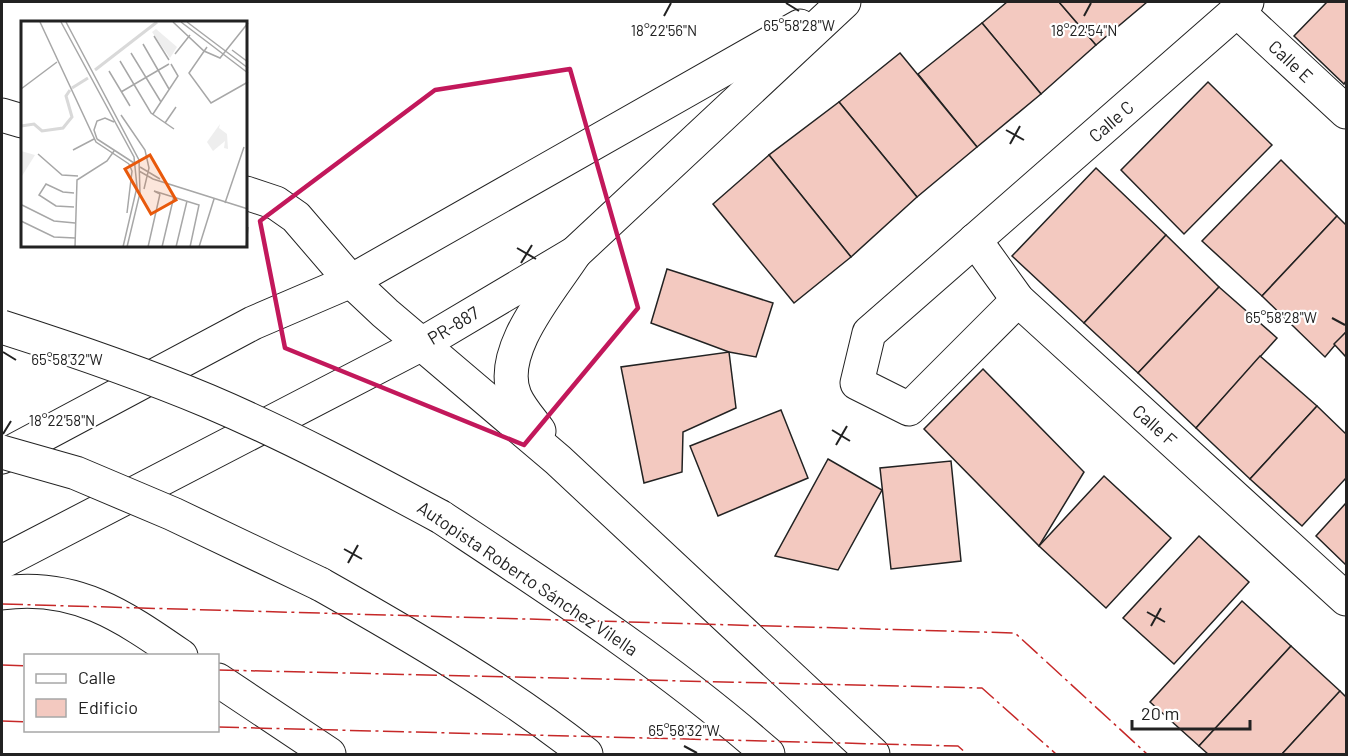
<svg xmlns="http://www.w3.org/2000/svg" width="1348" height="756" font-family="Barlow,sans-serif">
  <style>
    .building { fill: #f3c9c0; stroke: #222; stroke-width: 1.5 }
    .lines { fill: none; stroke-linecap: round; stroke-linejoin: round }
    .minor-casing { stroke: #222; stroke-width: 35 }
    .tertiary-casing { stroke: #222; stroke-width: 35 }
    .motorway-casing { stroke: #222; stroke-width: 35 }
    .minor { stroke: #fff; stroke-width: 33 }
    .tertiary { stroke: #fff; stroke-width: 33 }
    .motorway { stroke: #fff; stroke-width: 33 }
    .motorway-bridge-casing { stroke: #222; stroke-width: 35; stroke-linecap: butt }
    .motorway-bridge { stroke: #fff; stroke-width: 33 }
    .power { stroke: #c62828; stroke-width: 1.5; stroke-dasharray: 21 4.5 3 4.5; stroke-linecap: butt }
    .marked { fill: none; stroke: #c2185b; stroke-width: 4.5; stroke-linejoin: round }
    .ticks { fill: none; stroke: #222; stroke-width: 2 }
    .labels { text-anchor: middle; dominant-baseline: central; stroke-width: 4.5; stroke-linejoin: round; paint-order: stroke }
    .street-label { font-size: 18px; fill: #222; stroke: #fff }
    .inset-river { fill: none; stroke: #d9d9d9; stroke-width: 3 }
    .inset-road { fill: none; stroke: #a7a7a7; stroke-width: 1.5 }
    .view { fill: #e8590c; fill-opacity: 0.15; stroke: #e8590c; stroke-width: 3 }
    .inset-edge { fill: none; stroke: #222; stroke-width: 3 }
    .ticks-label { font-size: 15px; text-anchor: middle; fill: #222; stroke: #fff; stroke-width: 4.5; stroke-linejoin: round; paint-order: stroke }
  </style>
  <rect width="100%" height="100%" fill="#fff"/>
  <!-- building -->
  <g class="building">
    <path d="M1007,2h52l37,43 -55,49 -59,-71z"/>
    <path d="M1059,2h88l-51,43z"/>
    <path d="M1327,2h19v79l-2,3 -50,-48z"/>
    <path d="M982,23l59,71 -64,53 -59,-73z"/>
    <path d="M900,53l77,94 -60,50 -78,-95z"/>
    <path d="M1208,82l64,63 -88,89 -63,-64z"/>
    <path d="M839,102l78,95 -66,60 -82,-102z"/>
    <path d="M769,155l82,102 -57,46 -81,-99z"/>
    <path d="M1281,160l56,56 -75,80 -60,-55z"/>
    <path d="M1096,168l70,67 -82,88 -72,-67z"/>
    <path d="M1337,216l9,9v107l-21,25 -63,-61z"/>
    <path d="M1166,235l53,52 -81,86 -54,-50z"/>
    <path d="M667,269l106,34 -17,54 -27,-5 -78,-29z"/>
    <path d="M1219,287l58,51 -81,90 -58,-55z"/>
    <path d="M1346,332v25l-12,-13z"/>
    <path d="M729,352l7,56 -53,24 -1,40 -38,11 -23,-116z"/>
    <path d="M1260,356l57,50 -67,73 -54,-51z"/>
    <path d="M983,369l101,103 -45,74 -115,-117z"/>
    <path d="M1317,406l29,28v44l-44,48 -52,-47z"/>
    <path d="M781,410l27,68 -90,38 -28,-70z"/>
    <path d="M828,459l54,31 -44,80 -63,-14z"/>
    <path d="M951,461l10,100 -70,8 -11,-101z"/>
    <path d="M1104,476l67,62 -65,70 -67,-62z"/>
    <path d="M1346,503v62l-30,-29z"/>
    <path d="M1199,536l50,46 -75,82 -51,-46z"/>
    <path d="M1242,601l49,45 -92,100 -49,-44z"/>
    <path d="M1291,646l49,45 -58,63h-74l-9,-8z"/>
    <path d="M1340,691l6,6v57h-64z"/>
  </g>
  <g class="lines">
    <defs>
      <g id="minor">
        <path d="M1236,10l110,102"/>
        <path d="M975,240l43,60 328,299"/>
        <path d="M1018,300l-109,109 -52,-26 12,-50 378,-331"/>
      </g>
      <g id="tertiary">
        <path d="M2,457l251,-134 98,-42 449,-255"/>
        <path d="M2,562l418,-217 155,-92 269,-251"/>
      </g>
      <g id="motorway">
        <path d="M2,115l20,6"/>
        <path d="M246,193l30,10 20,14 55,64 34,32 173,147 315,294"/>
        <path d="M539,431c-8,-11 -19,-23 -24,-35 -19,-44 36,-106 60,-143"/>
        <path d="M441,517c113,75 226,148 327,237"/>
        <path d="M320,584c92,52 183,105 266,170"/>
        <path d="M2,593c74,-10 121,23 179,63"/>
        <path d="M218,680l111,74"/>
      </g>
    </defs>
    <!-- minor casing -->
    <use href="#minor" class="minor-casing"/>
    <!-- tertiary casing -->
    <use href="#tertiary" class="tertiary-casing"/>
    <!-- motorway casing -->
    <use href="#motorway" class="motorway-casing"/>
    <!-- minor -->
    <use href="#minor" class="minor"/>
    <!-- tertiary -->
    <use href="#tertiary" class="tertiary"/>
    <!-- motorway -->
    <use href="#motorway" class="motorway"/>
    <defs>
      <g id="motorway-bridge">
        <path d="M2,327c69,22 139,46 206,74 80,34 157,75 233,116"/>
        <path d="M2,452l74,21 97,41 147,70"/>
      </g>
    </defs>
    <!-- motorway-bridge casing -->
    <use href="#motorway-bridge" class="motorway-bridge-casing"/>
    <!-- motorway-bridge -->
    <use href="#motorway-bridge" class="motorway-bridge"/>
    <!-- power -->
    <g class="power">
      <path d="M2,604l1013,29 132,121"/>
      <path d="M2,665l24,1"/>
      <path d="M218,670l764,18 74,66"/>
      <path d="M2,721l24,1"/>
      <path d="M218,727l740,19 9,8"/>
    </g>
  </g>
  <!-- marked area -->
  <path class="marked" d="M570,69l68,239 -114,137 -239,-97 -25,-127 175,-131z"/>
  <!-- ticks -->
  <path class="ticks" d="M786,3l13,8M664,16l7,-13M1084,16l7,-13M1006,130l18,10M1010,144l10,-18M517,248l19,11M521,263l11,-18M1332,318l13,7M3,352l13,8M832,430l18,11M3,434l8,-13M836,445l11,-19M344,549l18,10M348,563l10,-18M1147,612l18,10M1151,626l10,-18M684,746l13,7"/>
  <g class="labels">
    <!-- street labels -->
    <g class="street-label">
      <text transform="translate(1291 61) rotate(43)">Calle E</text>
      <text transform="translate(1111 121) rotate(-41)">Calle C</text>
      <text transform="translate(453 325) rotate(-31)">PR-887</text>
      <text transform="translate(1155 425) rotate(42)">Calle F</text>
      <text transform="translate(528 578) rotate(34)">Autopista Roberto Sánchez Vilella</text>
    </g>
  </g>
  <!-- overview -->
  <g transform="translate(21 21)">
    <rect width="226" height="226" fill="#fff"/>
    <path d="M135,8l21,18 -7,11 -18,-26zM199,103l-1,4 8,6 1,15 -4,-1 1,-7 -12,10 -6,-9zM0,130l14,4 -13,21 -1,-1z" fill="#eee"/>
    <path class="inset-river" d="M74,49l62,-48M51,67l16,-10M0,105l13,-2 8,7 21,-3 9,-11 -6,-21 4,-6"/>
    <path class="inset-road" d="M19,1l56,120 33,22M40,1l73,135 3,30 -14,60M45,1l73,138 1,33 -13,54M152,1l31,29 16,7 28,-35M160,1l67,51M166,1l61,46M133,15l15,24M122,23l26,45M186,26l-18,26 22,30 37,-21M211,29l16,12M110,32l30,49M154,33l15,-19M99,40l31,52 23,16M88,50l21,35M0,68l36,-27M100,71l48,-28M132,93l25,-38 -7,-12M100,94l24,35 4,18 -5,21M144,102l11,-16M76,118l37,24M76,118l-3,-9 3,-9 8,-3 9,4M52,129l21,-11M17,133l24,21 16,1M119,146l20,12M118,150l14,8 95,30M53,172l-11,-1 -17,-8 -7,11 17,11 18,1M139,173l-6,-3 45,14 -9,42M204,182l19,-56M1,184l32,16 21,2M106,192l5,-42 -3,-7M0,200l33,16 21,1M54,226l2,-67 30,-19 7,-10M127,226l12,-53M141,226l12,-51M155,226l11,-46M178,226l15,-48M225,226l2,-20"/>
    <path class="view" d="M129,134l26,45 -25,14 -26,-45z"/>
    <rect width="226" height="226" class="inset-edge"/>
  </g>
  <g class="ticks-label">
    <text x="799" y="31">65°58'28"W</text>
    <text x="664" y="36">18°22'56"N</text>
    <text x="1084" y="36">18°22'54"N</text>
    <text x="1281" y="323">65°58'28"W</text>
    <text x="67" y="365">65°58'32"W</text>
    <text x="62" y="426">18°22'58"N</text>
    <text x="684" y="736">65°58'32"W</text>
  </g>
  <!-- border -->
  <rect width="1348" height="756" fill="none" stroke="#222222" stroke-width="6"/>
  <!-- legend -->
  <rect x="24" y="654" width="195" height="78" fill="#ffffff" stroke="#a7a7a7" stroke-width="1.5"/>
  <rect x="36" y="674" width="30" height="9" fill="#ffffff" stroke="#a7a7a7" stroke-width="1.5"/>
  <text x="78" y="684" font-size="18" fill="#222222">Calle</text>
  <rect x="36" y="699" width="30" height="18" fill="#f3c9c0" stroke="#a7a7a7" stroke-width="1.5"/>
  <text x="78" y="714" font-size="18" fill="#222222">Edificio</text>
  <!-- scale -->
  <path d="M1132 720v9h118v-9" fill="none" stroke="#222222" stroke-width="3"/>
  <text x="1141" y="720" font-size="18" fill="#222222" stroke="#ffffff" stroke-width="4.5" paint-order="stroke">20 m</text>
</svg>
